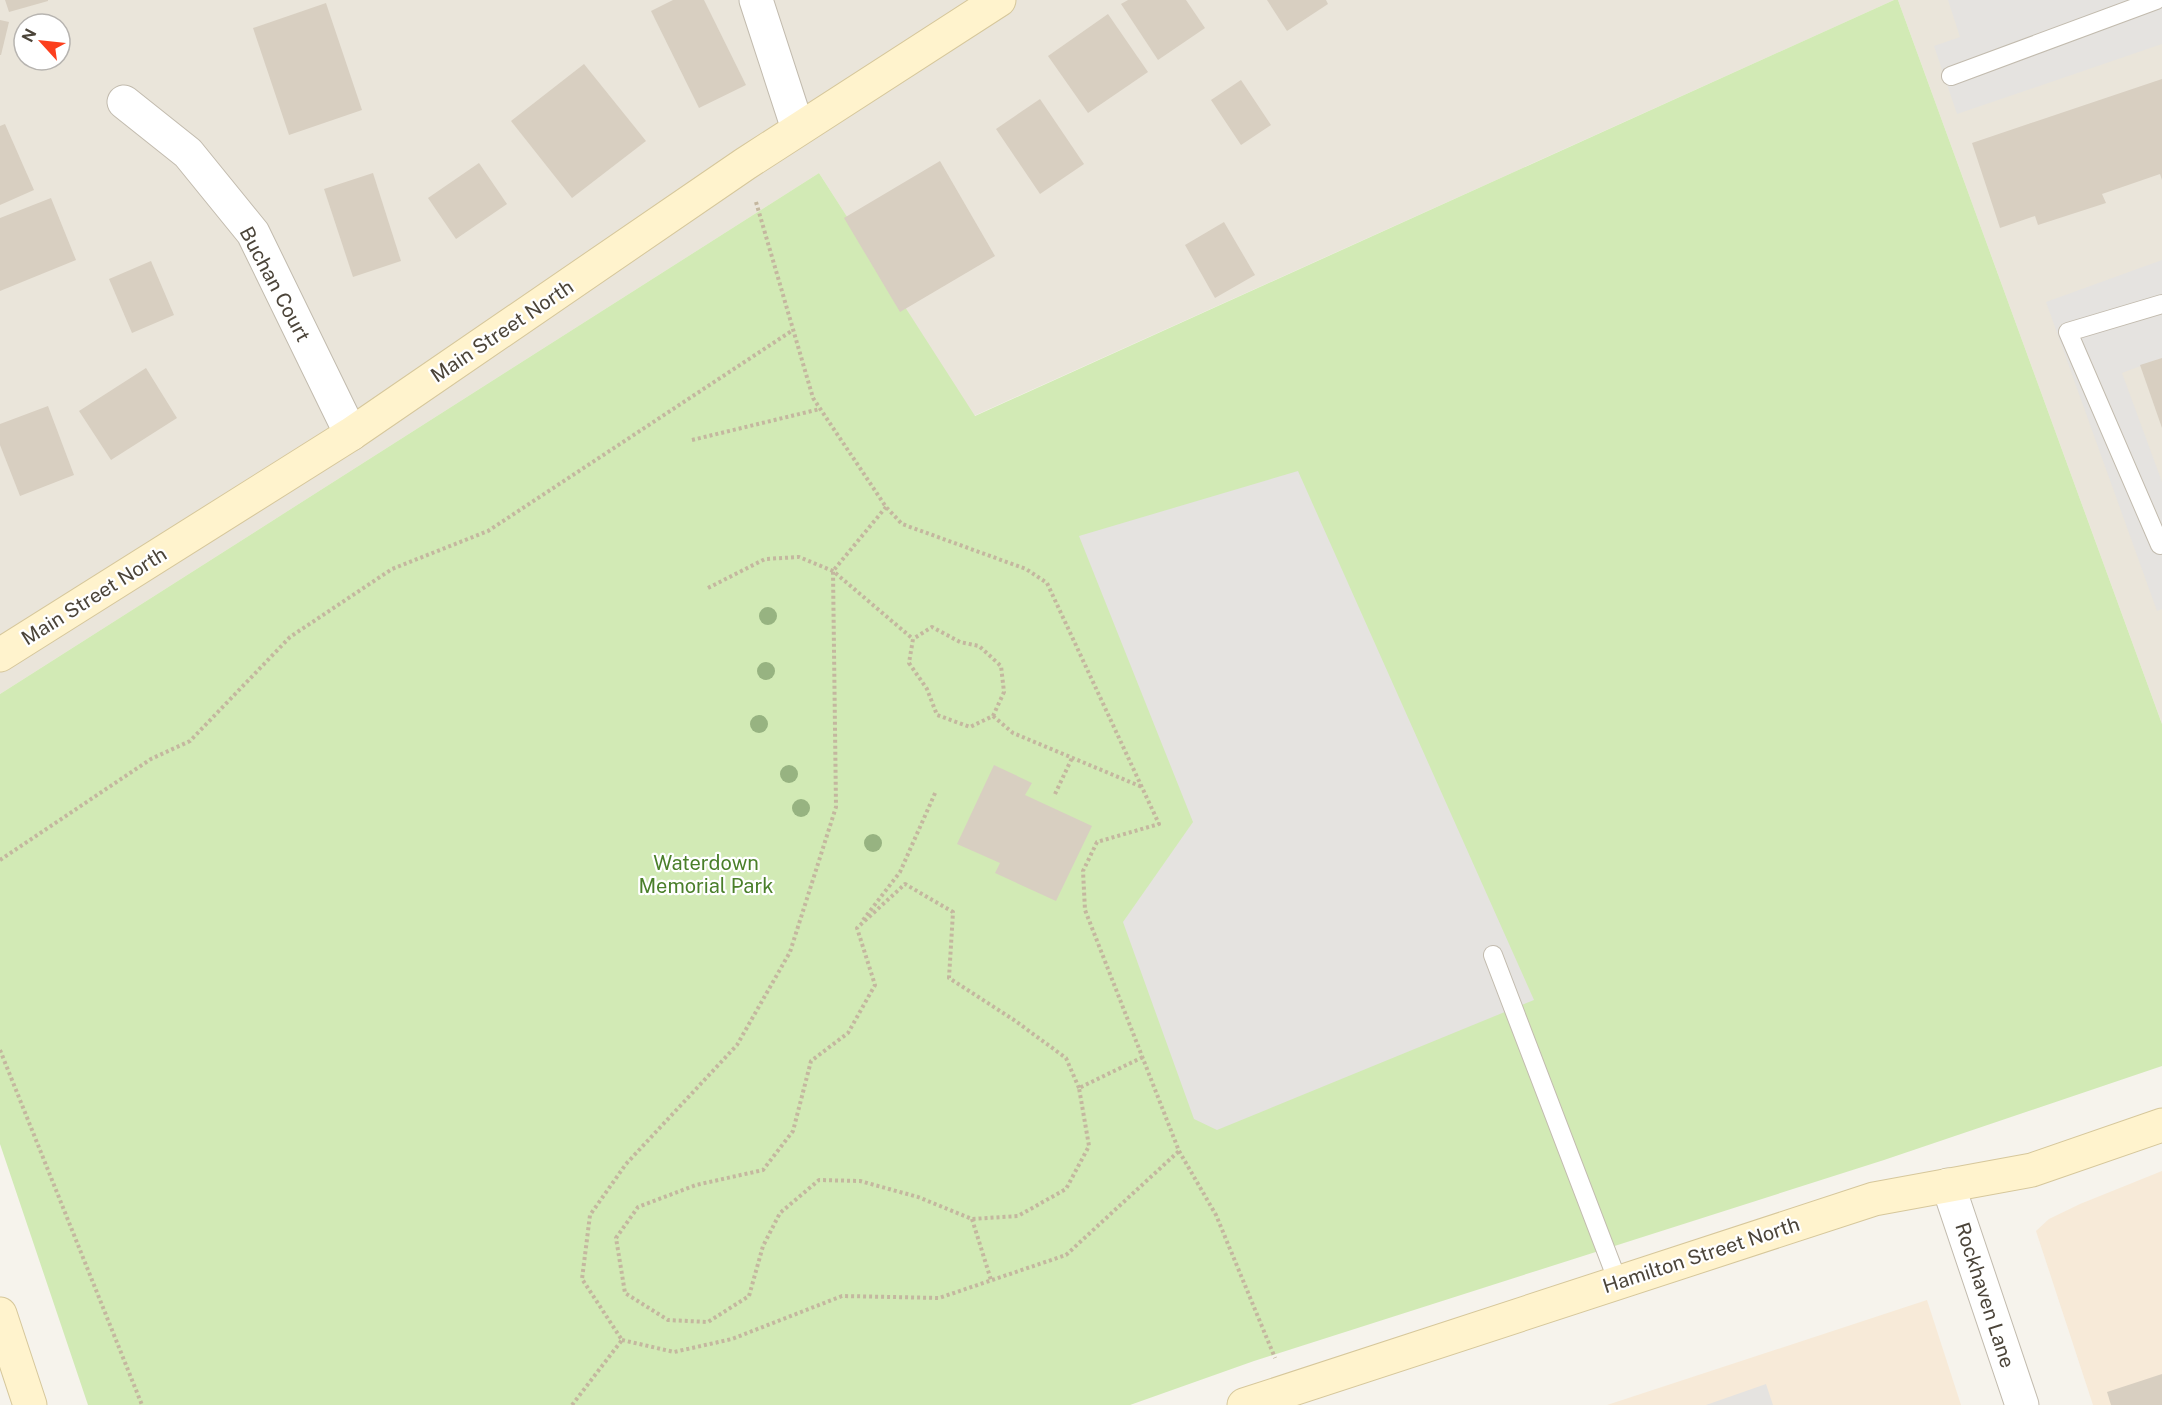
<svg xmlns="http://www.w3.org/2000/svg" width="2162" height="1405" font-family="'Public Sans',sans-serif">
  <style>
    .residential { fill: #eae5da; fill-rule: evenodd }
    .commercial { fill: #f7ead8 }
    .green { fill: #d2eab5 }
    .parking { fill: #e5e3e0 }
    .building { fill: #d8cfc1 }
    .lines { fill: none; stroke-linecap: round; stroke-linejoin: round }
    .lane-casing { stroke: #c2bbae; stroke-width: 20 }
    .street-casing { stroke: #c2bbae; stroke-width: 35 }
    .secondary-casing { stroke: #d6c79b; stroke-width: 35 }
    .path { stroke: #c4b79f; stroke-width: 4; stroke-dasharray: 3 3; stroke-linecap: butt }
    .lane { stroke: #fff; stroke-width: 18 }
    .street { stroke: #fff; stroke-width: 33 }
    .secondary { stroke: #fff3cd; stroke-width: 33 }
    .tree { fill: #97b381 }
    .labels { text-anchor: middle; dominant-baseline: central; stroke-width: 4.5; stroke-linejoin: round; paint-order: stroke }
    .street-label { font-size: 20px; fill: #4b4439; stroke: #fff }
    .park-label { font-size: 20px; fill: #4a7f2a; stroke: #fff }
  </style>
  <rect width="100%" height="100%" fill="#f6f3ec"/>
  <!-- residential -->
  <g class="residential">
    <path d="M0,0h1894l-920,416 -155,-243 -819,521zM24,24h36v36h-36z"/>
    <path d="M1898,0h264v724z"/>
  </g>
  <!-- commercial -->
  <g class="commercial">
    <path d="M2162,1171v234h-69l-57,-174 13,-12 31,-15z"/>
    <path d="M1927,1300l34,105h-354z"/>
  </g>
  <!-- green -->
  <path class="green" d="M1894,0h4l264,724v342l-278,94 -630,201 -124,44h-1042l-88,-261v-450l819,-521 156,243z"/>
  <!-- parking -->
  <g class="parking">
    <path d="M1948,0h214v44l-205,70 -23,-68 26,-9z"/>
    <path d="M2162,260v98l-40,15 40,109v127l-5,2 -111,-309z"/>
    <path d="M1298,471l236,529 -317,130 -23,-11 -71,-197 70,-100 -114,-286z"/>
    <path d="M1766,1384l7,21h-67z"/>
  </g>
  <!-- building -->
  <g class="building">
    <path d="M5,0h43v1l-39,11z"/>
    <path d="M673,0h31l42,85 -47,23 -48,-97z"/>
    <path d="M1128,0h58l19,28 -47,32 -37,-56z"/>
    <path d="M1267,0h59l2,4 -41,27z"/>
    <path d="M326,3l36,107 -73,25 -36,-107z"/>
    <path d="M1108,14l40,58 -60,41 -40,-57z"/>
    <path d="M0,20l9,2 -8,33h-1z"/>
    <path d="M584,64l62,77 -74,57 -61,-77z"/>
    <path d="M2162,79v101l-2,-6 -58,20 4,9 -68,22 -3,-9 -35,12 -28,-85z"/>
    <path d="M1241,80l30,45 -30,20 -30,-45z"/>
    <path d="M1040,99l44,65 -44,30 -44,-65z"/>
    <path d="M5,124l29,66 -34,15v-79z"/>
    <path d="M940,161l55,95 -95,56 -56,-94z"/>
    <path d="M479,163l28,41 -51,35 -28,-41z"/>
    <path d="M373,173l28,88 -48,16 -29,-88z"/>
    <path d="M51,198l25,62 -76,31v-73z"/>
    <path d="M1224,222l31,53 -40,23 -30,-53z"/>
    <path d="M151,261l23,54 -42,18 -23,-54z"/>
    <path d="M2162,358v70l-22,-63z"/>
    <path d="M146,368l31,50 -66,42 -32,-49z"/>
    <path d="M48,406l26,69 -54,21 -20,-51v-21z"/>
    <path d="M994,765l38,18 -7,12 67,31 -36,75 -61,-28 5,-10 -43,-19z"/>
    <path d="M2162,1374v31h-51l-4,-13z"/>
  </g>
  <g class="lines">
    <defs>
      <g id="lane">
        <path d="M1951,76l205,-76"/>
        <path d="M2162,304l-94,28 92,213 2,-1"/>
        <path d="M1493,955l125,327"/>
      </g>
      <g id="street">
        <path d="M756,0l42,129"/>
        <path d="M124,102l64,51 65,80 98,201"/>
        <path d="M1948,1185l74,220"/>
      </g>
      <g id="secondary">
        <path d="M0,655l351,-221 394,-270 254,-164"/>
        <path d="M0,1314l30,91"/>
        <path d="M1244,1405l630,-206 158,-29 130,-45"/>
      </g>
    </defs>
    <!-- lane casing -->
    <use href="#lane" class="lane-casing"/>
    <!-- street casing -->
    <use href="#street" class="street-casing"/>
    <!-- secondary casing -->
    <use href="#secondary" class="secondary-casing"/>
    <!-- path -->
    <g class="path">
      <path d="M756,202l57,196 73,109 16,17 124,45 21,14 112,241 -62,18 -14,29 2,39 94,241 37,64 59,143"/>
      <path d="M692,440l128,-31"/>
      <path d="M708,588l57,-29 34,-2 34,14 80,68 -4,24 18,26 10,26 33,12 23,-11 11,-24 -3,-26 -22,-20 -19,-4 -28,-15 -19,12"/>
      <path d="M993,716l20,17 129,54"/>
      <path d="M1055,794l17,-36"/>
      <path d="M0,860l151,-101 39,-18 100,-104 102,-68 96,-38 305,-201"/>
      <path d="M863,920l37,-48 36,-81"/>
      <path d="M0,1050l142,355"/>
      <path d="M1079,1088l-13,-30 -52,-38 -65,-42 4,-66 -48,-28 -48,44 18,57 -27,48 -37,28 -18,70 -30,39 -67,15 -58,22 -22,31 9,55 43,27 40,2 41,-26 14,-50 17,-33 39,-33 41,1 58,16 54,22 46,-3 48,-27 23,-43 -10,-58 64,-31"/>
      <path d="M972,1219l19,61"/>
      <path d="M622,1340l52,12 58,-13 110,-43 97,2 127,-43 113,-104"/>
      <path d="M572,1405l50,-65 -40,-61 8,-64 36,-51 111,-119 53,-93 46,-145 -3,-236 53,-64"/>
    </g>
    <!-- lane -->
    <use href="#lane" class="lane"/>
    <!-- street -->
    <use href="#street" class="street"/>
    <!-- secondary -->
    <use href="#secondary" class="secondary"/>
  </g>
  <!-- trees -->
  <g class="tree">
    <circle cx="768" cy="616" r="9"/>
    <circle cx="766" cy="671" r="9"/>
    <circle cx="759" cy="724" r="9"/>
    <circle cx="789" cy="774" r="9"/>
    <circle cx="801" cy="808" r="9"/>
    <circle cx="873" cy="843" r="9"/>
  </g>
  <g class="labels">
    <!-- street labels -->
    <g class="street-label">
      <text transform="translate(275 284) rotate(62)">Buchan Court</text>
      <text transform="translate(502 331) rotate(-34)">Main Street North</text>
      <text transform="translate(94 596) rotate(-32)">Main Street North</text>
      <text transform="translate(1701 1255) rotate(-18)">Hamilton Street North</text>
      <text transform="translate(1985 1295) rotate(72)">Rockhaven Lane</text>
    </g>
    <!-- park labels -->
    <g class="park-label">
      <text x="706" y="863">Waterdown<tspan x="706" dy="23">Memorial Park</tspan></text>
    </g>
  </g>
  <!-- north arrow -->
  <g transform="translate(42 42) rotate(297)"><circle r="28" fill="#ffffff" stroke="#b7b4b0" stroke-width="1.5"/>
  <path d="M0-4.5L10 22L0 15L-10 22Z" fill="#fc3f1d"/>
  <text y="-9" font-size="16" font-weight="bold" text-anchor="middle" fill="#4b4439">N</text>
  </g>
</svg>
